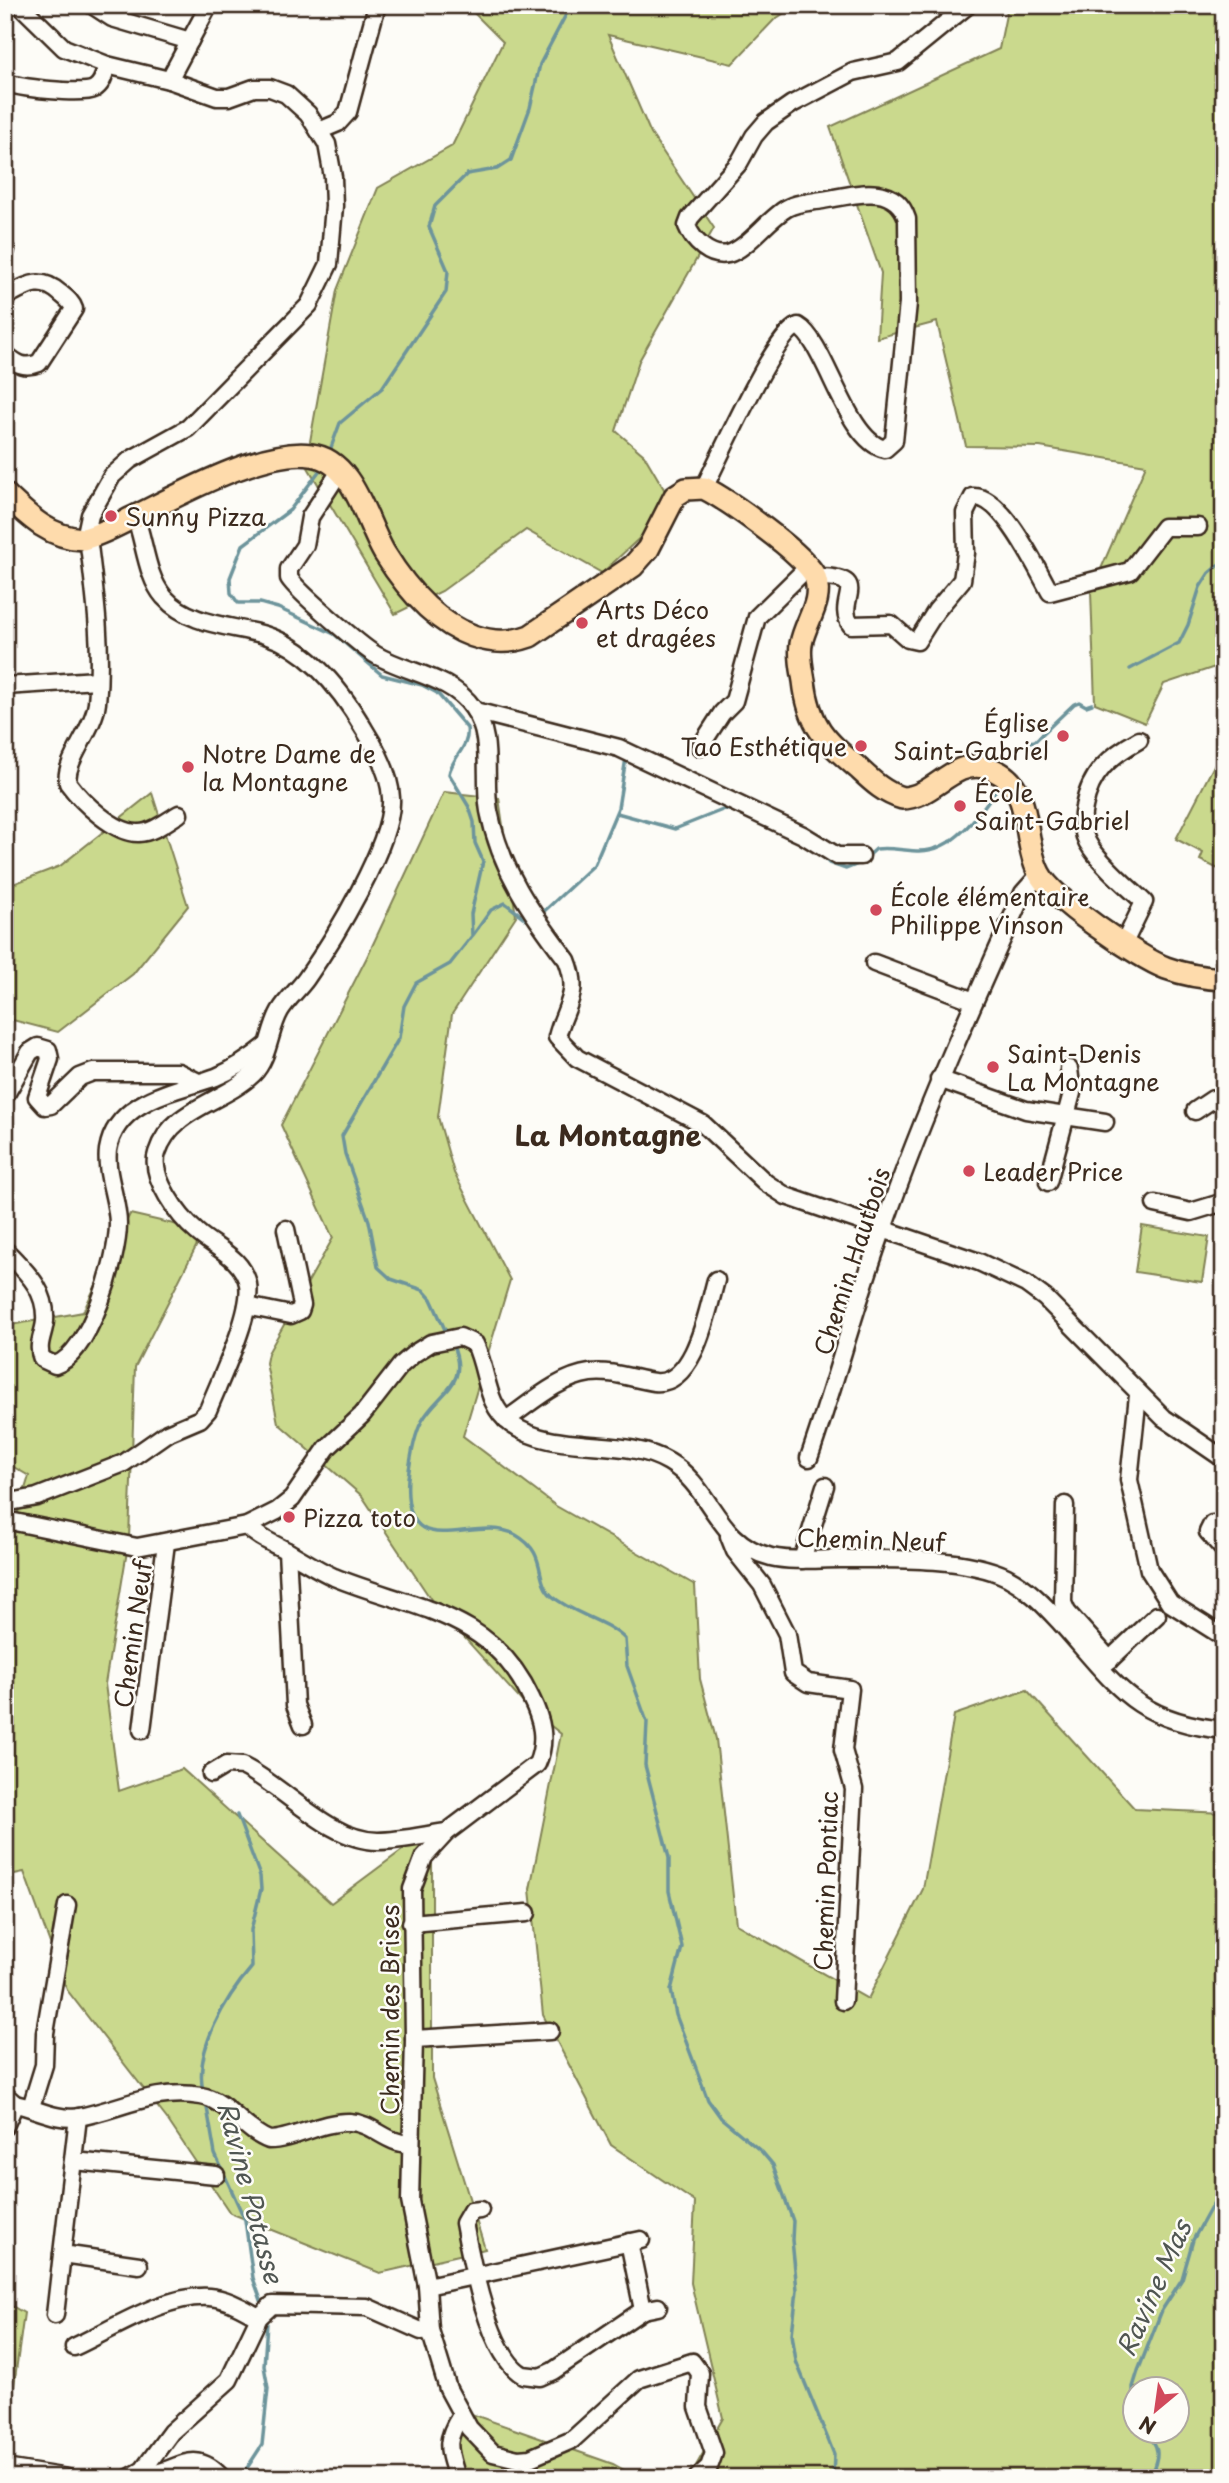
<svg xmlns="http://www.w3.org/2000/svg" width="1229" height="2483" font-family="'Playpen Sans',sans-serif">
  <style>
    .green { fill: #cad98d; stroke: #828256; stroke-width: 2; fill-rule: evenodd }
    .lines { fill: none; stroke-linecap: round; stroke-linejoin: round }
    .stream { stroke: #6d949b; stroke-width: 3.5 }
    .minor-casing { stroke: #3b2a1e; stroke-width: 21 }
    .major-casing { stroke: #3b2a1e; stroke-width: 26 }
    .minor { stroke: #fdfcf7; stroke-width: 16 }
    .major { stroke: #fedbac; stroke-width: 21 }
    .poi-dot { fill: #d1495b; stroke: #fdfcf7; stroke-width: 2.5 }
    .labels { text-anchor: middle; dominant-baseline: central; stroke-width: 5; stroke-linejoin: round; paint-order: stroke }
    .poi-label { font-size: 24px; fill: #3b2a1e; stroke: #fdfcf7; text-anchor: start }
    .street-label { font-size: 24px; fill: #3b2a1e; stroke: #fdfcf7 }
    .water-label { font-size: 26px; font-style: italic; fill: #505652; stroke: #fdfcf7 }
    .quarter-label { font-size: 28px; font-weight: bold; fill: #3b2a1e; stroke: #fdfcf7 }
  </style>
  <rect width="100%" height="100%" fill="#fdfcf7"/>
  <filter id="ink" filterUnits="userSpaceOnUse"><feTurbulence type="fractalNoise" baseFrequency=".0143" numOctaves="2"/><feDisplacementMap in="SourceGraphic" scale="14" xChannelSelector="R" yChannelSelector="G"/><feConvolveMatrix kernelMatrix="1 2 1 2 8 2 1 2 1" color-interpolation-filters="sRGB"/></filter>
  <g filter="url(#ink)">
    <!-- green -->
    <g class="green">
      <path d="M466,5h330l-22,15 -42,44 -124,-29 43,99 63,94 -75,133 -23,70 28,24 30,51 -72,67 -76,-43 -84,61 -47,23 -89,-150 31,-174 41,-102 74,-42 51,-104z"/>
      <path d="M1008,5h216v659l-60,20 -19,39 -50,-20 -4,-111 55,-127 -106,-18 -74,-1 -29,-124 -60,16 4,-65 -51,-146 169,-78z"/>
      <path d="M1224,746v120l-6,3 -18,-9 3,-7 -27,-14z"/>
      <path d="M444,792l55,6 17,118 -64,98 -14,103 16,56 56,107 -47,156 93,70 139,79 5,94 16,60 20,185 132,75 55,-110 31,-174 73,-25 108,119 89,4v665h-535l34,-60 -32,-135 4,-81 -84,-57 -68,-130 -13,-126 31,-155 -35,-28 -92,-102 -72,-108 -84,-73 -12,-60 2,-10 65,-115 -52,-113 86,-168zM1134,2388h42v42h-42z"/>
      <path d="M152,793l36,113 -55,68 -75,58 -53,-14v-148l3,16 52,-20z"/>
      <path d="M130,1214l74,17 -69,136 -6,172 -24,145 14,107 63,-22 149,134 101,-75v250l53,171 -105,24 -150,-60 -63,-94 -100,-129 -43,-118 -19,4v-321l24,-79 -24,-14v-136l78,-14z"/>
      <path d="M1142,1226l67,11 -7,45 -67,-10z"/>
      <path d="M5,2302l19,11 -16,116 -3,1z"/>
      <path d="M460,2410l153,54 25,14h-196z"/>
    </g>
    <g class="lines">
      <!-- stream -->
      <g class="stream">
        <path d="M329,453l11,-30 42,-35 64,-96 2,-21 -19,-44 6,-21 32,-32 30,-5 14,-9 19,-52 10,-44 31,-59"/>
        <path d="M323,466l-33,44 -47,35 -13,33 1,15 7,10h22l18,5 56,26 48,41 40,10 15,8 30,35c3,19 -15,29 -18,46l20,33 5,15 1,21 8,18 -12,53 1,22 -22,28 -34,19 -12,23 -5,32 -57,98 3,18 24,67 9,46 13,12 32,11 8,9 16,35"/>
        <path d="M1130,669l49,-26 9,-18 12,-38 9,-14 15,-13"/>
        <path d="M1029,742l6,-1 39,-37 5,-2 7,4 6,-2"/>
        <path d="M617,813l58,16 50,-20 15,4"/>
        <path d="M819,853l10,10 17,6 15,-6"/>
        <path d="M866,858l10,-9c15,-2 29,2 44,2 35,0 60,-38 78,-64"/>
        <path d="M540,915l54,-50 24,-57 8,-50"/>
        <path d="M473,935l18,-25 14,-7 22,17"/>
        <path d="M452,1344c19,41 -13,47 -30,77 -8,14 -12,41 -14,57 -6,92 66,34 108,57 33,19 17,44 36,61 22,19 53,23 73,43l2,27 20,56 -2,43 24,93v33l13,56 -11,43 5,25 32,85 13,18 41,34 11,13 20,56 -1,19 5,50 -5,44 4,27 38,93 -1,24"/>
        <path d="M203,2091c-9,-41 23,-94 49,-124l-1,-37 10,-41 -1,-13 -23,-61"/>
        <path d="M206,2102l9,52 30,66 8,58 9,25"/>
        <path d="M1134,2412l-1,-25 5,-16 24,-61 20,-31 11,-39 31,-56"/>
        <path d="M1144,2430c18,18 15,25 6,48"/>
        <path d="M246,2478l1,-10 15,-23 6,-57 -4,-22 3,-43"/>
      </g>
      <defs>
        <g id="minor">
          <path d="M20,5l44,43 43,17 62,15 48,17h12l25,-9h16l16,6 22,20 19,30 6,33 1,29 -5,58 -20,41 -121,123 -58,32 -18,16 -22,39 -3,14c7,58 16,115 10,174 -3,27 -34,59 -29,80 14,19 47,51 71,50 14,0 28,-12 40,-19"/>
          <path d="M92,5l20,13 78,23"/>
          <path d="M169,80l40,-75"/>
          <path d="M5,82c12,6 78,13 89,7 9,-5 10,-15 13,-24"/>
          <path d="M319,131l19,-8 10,-11 29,-107"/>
          <path d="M5,250h1"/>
          <path d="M5,297c21,-11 35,-22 55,-4 6,5 12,9 14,16l-35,54c-15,6 -22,1 -34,-9"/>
          <path d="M340,471l-30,46 -5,28 -16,24v9c8,13 73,69 87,77 31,18 76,22 97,53 21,29 10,69 16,103 11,58 43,103 78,149 14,35 -2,45 -10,77l20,21 126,66 63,59 20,13 193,66 47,22 19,14 119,120 60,41"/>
          <path d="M704,488c14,-27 71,-156 94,-162 28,16 48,115 87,123l9,-8 14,-138 -1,-84c-12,-38 -54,-24 -84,-19 -11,2 -26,2 -36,8 -19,11 -40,41 -59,46 -18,4 -35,-13 -41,-28l3,-8 49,-55 15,-27 12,-14 26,-18 61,-32 45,-10 70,-57"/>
          <path d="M815,577c61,-1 18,24 36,48l40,-1 17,15 9,2 19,-30 26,-31 4,-27 -1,-40 8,-16c29,-3 64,72 77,95l80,-21 34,-44h34"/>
          <path d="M5,686l92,-6"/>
          <path d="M475,711l144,37 184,87 34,21h24"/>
          <path d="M700,747l22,-34 12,-12 23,-84 52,-51"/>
          <path d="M1124,943l20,-41c-18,-17 -39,-34 -53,-54 -9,-12 -10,-26 -7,-41 6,-34 26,-51 55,-67"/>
          <path d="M874,963l100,38"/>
          <path d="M939,1079l87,31 79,12"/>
          <path d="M5,1096l25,-44 8,-5 10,3 2,9 -13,38 8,9 6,-1 29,-28 13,-5h85l18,9"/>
          <path d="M1195,1111l18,-12h11"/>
          <path d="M1048,1182l24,-89 -3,-24"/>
          <path d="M1155,1204l36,8 33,-10"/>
          <path d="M5,1250c20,21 42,39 40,71 -1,13 -9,24 -3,38l13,6c35,-11 63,-107 63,-141 0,-24 -13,-50 -10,-74 8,-51 69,-59 108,-73 19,-8 34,-18 50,-31"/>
          <path d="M247,1306l44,9 9,-4 2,-6 -16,-76"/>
          <path d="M1138,1395l-9,85 20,90 21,33 54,34"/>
          <path d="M506,1420c25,-17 53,-43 84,-47 22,-3 43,6 64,9 41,5 54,-74 62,-102"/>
          <path d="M809,1458c27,-77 47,-156 75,-232 40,-114 89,-223 139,-333l16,-18"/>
          <path d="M5,1503l32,-6 87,-34 43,-30 33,-14 8,-9c11,-28 45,-97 40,-126 -6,-27 -32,-35 -51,-52 -18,-15 -48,-55 -40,-79 14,-45 66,-50 96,-79 16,-16 16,-44 27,-63 7,-12 18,-21 26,-32 26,-37 88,-137 85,-181 -1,-23 -15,-50 -27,-69 -22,-38 -55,-80 -99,-94 -34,-10 -75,-9 -101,-38 -18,-21 -19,-55 -29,-81"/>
          <path d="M1065,1505l-2,98 4,9 43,48"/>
          <path d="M5,1520l132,27 110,-21 30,-15 15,-12 35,-51 35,-33 39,-50 14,-12 16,-10 29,-6 15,7c13,27 10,61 36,80 44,32 114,11 158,38 44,26 46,81 102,95 22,5 46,2 69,2 48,0 123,-3 167,18 21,11 36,27 52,44 57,63 74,100 165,109"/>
          <path d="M1212,1524l-4,8 16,18"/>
          <path d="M247,1526c11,12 26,17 40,25 16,9 31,19 47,26 78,32 157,34 197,121 11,22 16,42 6,66l-90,68 -23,25 -12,32 2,150 -4,162 17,85 3,44 18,59 21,39 24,25 25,6 12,-1 42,-18 67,-61 53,-17 8,11 -2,34 16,46 -5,14 -12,11"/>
          <path d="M729,1536l6,15 27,34 25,49 6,39 15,10 42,6 -7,61 11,39 -11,212"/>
          <path d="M287,1551l8,154 8,20"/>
          <path d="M802,1560l23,-74"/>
          <path d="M1103,1666l54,-51"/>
          <path d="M142,1730l24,-187"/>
          <path d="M211,1774l15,-9 16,1c42,20 87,75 136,75 22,0 47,-6 69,-9"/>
          <path d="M411,1923l116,-10"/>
          <path d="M414,2039l136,-8"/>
          <path d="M5,2095l10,9 -10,22"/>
          <path d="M15,2104c21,4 42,17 64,13 42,-8 76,-29 122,-21 26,4 43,35 68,44 24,0 52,-19 81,-18 23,1 36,22 61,22"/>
          <path d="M31,2107l13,-42 1,-32 22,-128"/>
          <path d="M78,2117l-16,137 77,11"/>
          <path d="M74,2161l142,14"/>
          <path d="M480,2210l-9,1 -7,12c7,38 25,133 59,152l17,2 13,-6 90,-61 15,-3"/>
          <path d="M629,2242l14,68"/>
          <path d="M427,2286l214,-46"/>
          <path d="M55,2315l7,-61"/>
          <path d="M74,2347c39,-18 92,-53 135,-50 18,1 35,12 50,20"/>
          <path d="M5,2468l63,10"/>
          <path d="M140,2473c33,6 51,-31 82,5"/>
          <path d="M129,2478l14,-8 28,-38 58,-52 30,-63 13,-12 95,2 54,24 9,-1"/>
          <path d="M457,2478c-9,-30 -13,-36 4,-63"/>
        </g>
        <path id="major" d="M5,494c23,22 45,44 78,45 17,-4 33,-13 49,-21 45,-22 130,-70 179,-63 43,5 55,68 74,99 21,34 49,68 88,82 21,7 37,7 57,0l103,-70 15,-17 27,-53 11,-7 18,-1c22,11 104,68 111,89 9,25 -10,44 -14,67 -2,12 1,25 3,37 5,45 21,59 54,87 13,12 26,25 44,30 31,0 50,-38 82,-31 52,12 36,69 55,106 12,26 100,85 127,95 19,7 38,10 58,11"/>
      </defs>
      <!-- minor casing -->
      <use href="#minor" class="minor-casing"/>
      <!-- major casing -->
      <use href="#major" class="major-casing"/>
      <!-- minor -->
      <use href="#minor" class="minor"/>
      <!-- major -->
      <use href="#major" class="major"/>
    </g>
  </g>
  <!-- markers -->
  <g class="poi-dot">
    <circle cx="111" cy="516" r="7"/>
    <circle cx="582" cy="623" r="7"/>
    <circle cx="1063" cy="736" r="7"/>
    <circle cx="861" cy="746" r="7"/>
    <circle cx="188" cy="767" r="7"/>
    <circle cx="960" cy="806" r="7"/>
    <circle cx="876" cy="910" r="7"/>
    <circle cx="993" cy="1067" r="7"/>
    <circle cx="969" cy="1171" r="7"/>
    <circle cx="289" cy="1517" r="7"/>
  </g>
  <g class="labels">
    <!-- poi labels -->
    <g class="poi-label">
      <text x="125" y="516">Sunny Pizza</text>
      <text x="596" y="609">Arts Déco<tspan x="596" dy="28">et dragées</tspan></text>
      <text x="1049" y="722" text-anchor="end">Église<tspan x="1049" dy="28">Saint-Gabriel</tspan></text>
      <text x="847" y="746" text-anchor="end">Tao Esthétique</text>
      <text x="202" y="753">Notre Dame de<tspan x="202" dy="28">la Montagne</tspan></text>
      <text x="974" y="792">École<tspan x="974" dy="28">Saint-Gabriel</tspan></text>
      <text x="890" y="896">École élémentaire<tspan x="890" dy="28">Philippe Vinson</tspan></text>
      <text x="1007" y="1053">Saint-Denis<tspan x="1007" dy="28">La Montagne</tspan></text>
      <text x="983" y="1171">Leader Price</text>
      <text x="303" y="1517">Pizza toto</text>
    </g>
    <!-- street labels -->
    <g class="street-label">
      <text transform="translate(851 1261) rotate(-72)">Chemin Hautbois</text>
      <text transform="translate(871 1539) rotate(2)">Chemin Neuf</text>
      <text transform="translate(132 1634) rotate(-82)">Chemin Neuf</text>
      <text transform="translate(825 1881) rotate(-88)">Chemin Pontiac</text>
      <text transform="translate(389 2010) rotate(-90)">Chemin des Brises</text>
    </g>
    <!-- water labels -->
    <g class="water-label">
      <text transform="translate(251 2192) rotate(75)">Ravine Potasse</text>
      <text transform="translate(1153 2288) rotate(-66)">Ravine Mas</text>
    </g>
    <!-- quarter labels -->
    <g class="quarter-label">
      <text x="608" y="1134">La Montagne</text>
    </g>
  </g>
  <!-- margin -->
  <rect width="1229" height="2483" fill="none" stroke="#fdfcf7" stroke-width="28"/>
  <rect x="14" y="14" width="1201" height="2455" fill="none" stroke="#3b2a1e" stroke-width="2.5" filter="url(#ink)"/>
  <!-- north arrow -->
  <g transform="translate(1156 2410) rotate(209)"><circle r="33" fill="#fdfcf7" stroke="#afa8a0" stroke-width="2"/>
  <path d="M0-5L12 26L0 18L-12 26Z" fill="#d1495b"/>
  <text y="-10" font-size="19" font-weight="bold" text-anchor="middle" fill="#3b2a1e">N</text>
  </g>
</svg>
